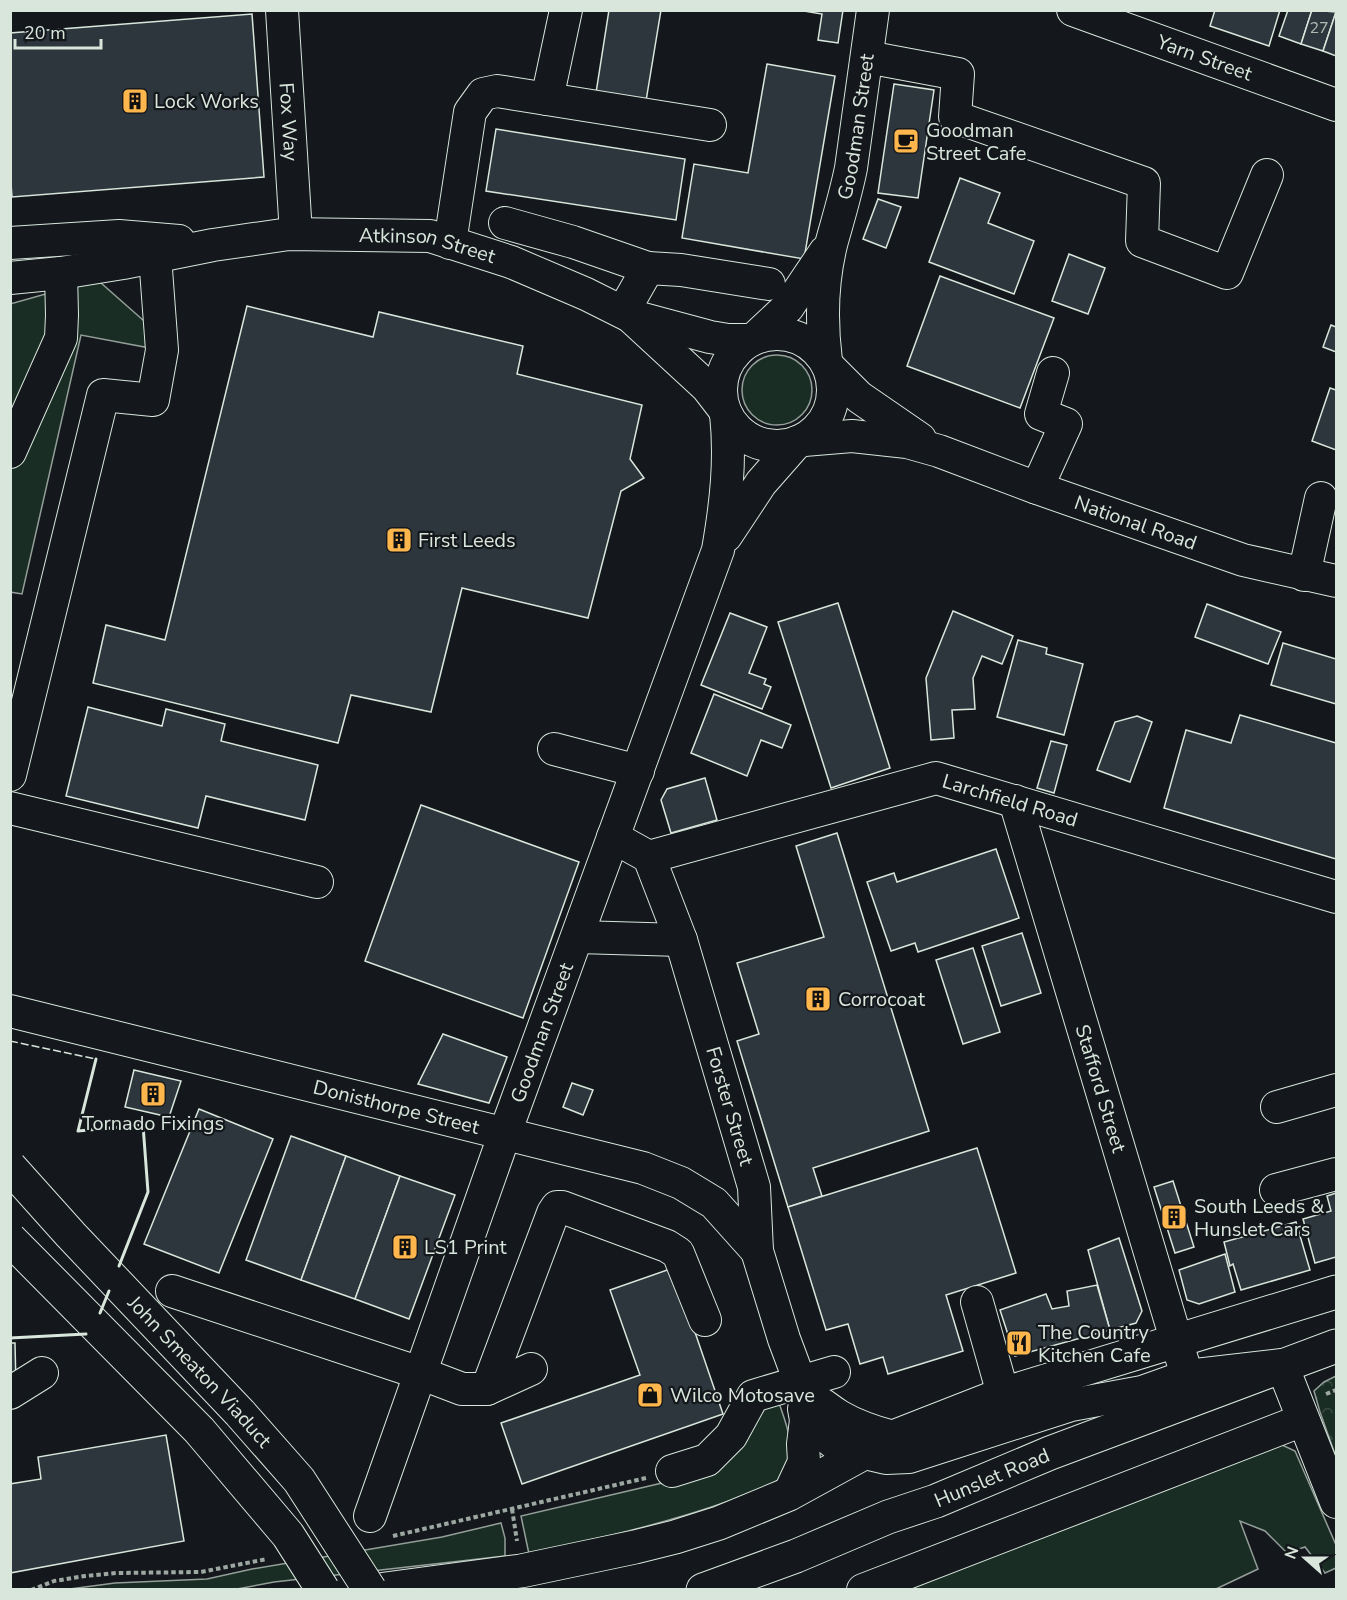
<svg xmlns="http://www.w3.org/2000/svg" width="1347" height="1600" font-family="'Nunito Sans',sans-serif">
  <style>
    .grass { fill: #1a2d24; stroke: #939e99; stroke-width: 1.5 }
    .forest { fill: url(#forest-crowns); stroke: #939e99; stroke-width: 1.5 }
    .building { fill: #2c363c; stroke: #d8e6dc; stroke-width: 1.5 }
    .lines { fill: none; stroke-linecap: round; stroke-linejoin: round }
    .minor-casing { stroke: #d8e6dc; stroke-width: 34 }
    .major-casing { stroke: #d8e6dc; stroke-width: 35 }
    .highway-casing { stroke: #d8e6dc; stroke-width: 35 }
    .path { stroke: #9da8a2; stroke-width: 4; stroke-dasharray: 4.5 3; stroke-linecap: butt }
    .minor { stroke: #14181c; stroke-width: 32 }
    .major { stroke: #14181c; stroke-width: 33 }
    .highway { stroke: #14181c; stroke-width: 33 }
    .highway-bridge-casing { stroke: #d8e6dc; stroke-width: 35; stroke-linecap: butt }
    .highway-bridge { stroke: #14181c; stroke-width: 33 }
    .fence { stroke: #d8e6dc; stroke-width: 1.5; stroke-dasharray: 8 3; stroke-linecap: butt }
    .wall { stroke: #d8e6dc; stroke-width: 3 }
    .labels { text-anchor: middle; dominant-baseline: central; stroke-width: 4.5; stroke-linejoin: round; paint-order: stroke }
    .number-label { font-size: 16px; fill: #adbab4 }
    .street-label { font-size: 20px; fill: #d8e6dc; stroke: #14181c }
    .poi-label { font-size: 20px; fill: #d8e6dc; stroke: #14181c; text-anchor: start }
  </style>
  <defs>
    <pattern id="forest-crowns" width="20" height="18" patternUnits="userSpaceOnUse" patternTransform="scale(1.5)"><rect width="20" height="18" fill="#1a2d24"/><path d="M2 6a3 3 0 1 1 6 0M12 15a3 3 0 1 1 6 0" fill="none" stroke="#3b4b43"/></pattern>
  </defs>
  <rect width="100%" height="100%" fill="#14181c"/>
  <!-- grass -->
  <g class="grass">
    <path d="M101,283l51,45 -2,20 -69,-13 -59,259 -12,-2v-288l71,-20z"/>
    <circle cx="777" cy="390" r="35"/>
    <path d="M777,1397c7,22 22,53 8,75 -10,17 -38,23 -56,29 -65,23 -132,38 -200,53l-8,-38 141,-33 101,-84z"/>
    <path d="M1280,1444l15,7 41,94v23l-11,5 -20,-26 -18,6 -22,-22 -25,-10 18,48 -42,20 -317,1z"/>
    <path d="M501,1523l4,15v18l-231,26 -37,7 -175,1 53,-7 92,-4 45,-10 190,-32z"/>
  </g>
  <!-- forest -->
  <path class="forest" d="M1336,1376v81l-16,-45 -6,-21 10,-9z"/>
  <!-- building -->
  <g class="building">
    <path d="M609,10h52l-15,91 -50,-8z"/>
    <path d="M798,10h45l-5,33 -20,-3 4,-26z"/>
    <path d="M1215,10h65l-11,36 -59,-20z"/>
    <path d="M1288,10h24l-11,34 -22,-8z"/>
    <path d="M1312,10l24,2 -13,39 -22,-7z"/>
    <path d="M1336,12v44l-13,-5z"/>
    <path d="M252,14l12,163 -252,20 -2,-27v-137z"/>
    <path d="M767,64l68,12 -31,183 -122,-21 12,-74 54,9z"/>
    <path d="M894,84l40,6 -16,108 -40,-5z"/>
    <path d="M496,129l189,30 -9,61 -190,-29z"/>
    <path d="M960,178l40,15 -12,30 46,18 -20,53 -85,-32z"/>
    <path d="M878,199l23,8 -15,41 -23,-9z"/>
    <path d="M1069,254l36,14 -17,46 -36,-13z"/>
    <path d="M940,276l114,42 -34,90 -113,-42z"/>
    <path d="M247,306l126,31 6,-25 144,34 -6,28 125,31 -12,54 14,19 -23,13 -33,127 -126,-30 -31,124 -80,-17 -13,48 -245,-60 13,-58 59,15z"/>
    <path d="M1331,325l5,2v25l-13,-5z"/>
    <path d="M1330,388l6,2v60l-24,-9z"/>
    <path d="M838,603l52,165 -59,20 -53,-166z"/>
    <path d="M1207,604l74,28 -13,32 -73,-27z"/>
    <path d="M953,611l60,25 -11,28 -20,-8 -9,22 2,31 -23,1 2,28 -23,2 -5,-62z"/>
    <path d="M730,613l37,14 -18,46 17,6 -2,5 7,3 -9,22 -61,-24z"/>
    <path d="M1018,640l29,8 -1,6 37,10 -19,71 -67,-18z"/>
    <path d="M1283,643l53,16v45l-65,-19z"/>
    <path d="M714,694l77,31 -9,23 -21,-8 -14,36 -56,-23z"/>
    <path d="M88,707l74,19 4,-17 59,15 -4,17 97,24 -13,55 -99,-24 -8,32 -132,-32z"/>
    <path d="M1240,715l96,28v-1v117l-172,-51 22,-78 45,13z"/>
    <path d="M1137,716l15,6 -22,60 -33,-12 18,-48z"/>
    <path d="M1051,741l16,4 -13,48 -17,-5z"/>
    <path d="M705,778l12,42 -46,13 -10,-33 6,-11z"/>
    <path d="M421,805l158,57 -56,156 -158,-57z"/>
    <path d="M837,833l92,298 -116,37 9,28 -34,11 -51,-166 22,-7 -22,-71 87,-26 -28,-91z"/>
    <path d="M996,849l23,69 -101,34 -3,-9 -24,8 -24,-69 27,-9 3,9z"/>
    <path d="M1022,933l19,60 -40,13 -19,-60z"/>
    <path d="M973,948l27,84 -37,12 -27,-84z"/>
    <path d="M443,1034l64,23 -18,46 -71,-19z"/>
    <path d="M134,1070l47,11 -12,36 -44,-10z"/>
    <path d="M572,1083l21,7 -10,25 -20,-8z"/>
    <path d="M199,1109l74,30 -54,134 -75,-29z"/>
    <path d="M291,1136l55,20 -45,124 -55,-20z"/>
    <path d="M977,1148l39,125 -70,22 17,56 -75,23 -5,-17 -23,7 -12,-40 -22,6 -38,-123z"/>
    <path d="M346,1156l54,20 -45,123 -54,-19z"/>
    <path d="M400,1176l55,19 -46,124 -54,-20z"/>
    <path d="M1173,1181l21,66 -19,6 -21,-66z"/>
    <path d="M1336,1193v64l-21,6 -12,-44 28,-8 -4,-15z"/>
    <path d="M1296,1222l14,48 -69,20 -8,-26 -3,2 -6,-24z"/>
    <path d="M1119,1238l23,73 -6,12 -26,7 -22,-80z"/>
    <path d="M1225,1254l10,38 -36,12 -12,-4 -8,-30z"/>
    <path d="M673,1268l50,146 -201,70 -21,-61 139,-48 -30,-85z"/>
    <path d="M1097,1285l13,45 -95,26 -15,-46 46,-16 6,15 17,-3 -2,-15z"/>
    <path d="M10,1343h5l1,44h-6z"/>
    <path d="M166,1435l18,106 -174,32v-89l31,-5 -3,-22z"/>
  </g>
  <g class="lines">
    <defs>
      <g id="minor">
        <path id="s1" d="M282,10l14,224"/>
        <path id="s2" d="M1073,10l263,95"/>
        <path d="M867,57l91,17 -3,43 189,66 -2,58 85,32 40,-98"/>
        <path d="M547,99l19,-89"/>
        <path d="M505,223l68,19 75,26"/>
        <path d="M10,243l109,-7 60,5"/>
        <path d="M450,243l20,-131 13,-18 14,-3 213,34"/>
        <path id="s3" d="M10,278l51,-5 62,-10 90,-18 76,-11 141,2 81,26 75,32 42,21 82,22 18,3h21"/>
        <path d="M623,312l25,-44 33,2 88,14"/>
        <path d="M629,315l78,72 17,22"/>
        <circle cx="777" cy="390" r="56"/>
        <path d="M755,338l33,-31 37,-55"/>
        <path id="s4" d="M826,361c-5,-40 -4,-82 6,-120 7,-25 14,-48 19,-73l22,-158"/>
        <path d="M828,366l31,31 61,42"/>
        <path id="s5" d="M804,440l48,-4 55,6 32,9 98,37 206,72 93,21"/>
        <path d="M10,452l51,-114 1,-23 -1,-42"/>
        <path d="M1037,488l29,-64 -25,-10 12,-41"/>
        <path d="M726,536l35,-53 36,-41"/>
        <path d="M1304,575l17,-77"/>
        <path d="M554,749l84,22"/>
        <path d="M10,775l93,-380 50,5 9,-50 -7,-94"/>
        <path id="s6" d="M1015,801l169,565"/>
        <path d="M10,808l307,74"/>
        <path id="s7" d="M613,837l36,20 32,83 73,247 3,64 27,88 22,59 -2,11 2,11 33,27 47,11 23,-1 162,-52 71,-13 45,-16 95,-11 54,137"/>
        <path id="s8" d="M649,857l287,-79 400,119"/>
        <path d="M578,937l103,3"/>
        <path id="s9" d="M10,1011l633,157 38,15 33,20 43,48"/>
        <path d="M1277,1107l59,-17"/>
        <path d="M1276,1190l60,-16"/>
        <path d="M172,1291l248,82 42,16h25l44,-20"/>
        <path d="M977,1302l26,92"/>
        <path d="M487,1389l66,-176 4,-6h5l105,39 11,7 27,67"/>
        <path d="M10,1393l32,-20"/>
        <path d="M806,1398c19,5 18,9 33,18 17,10 35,16 54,21"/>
        <path d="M672,1471l35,-11 24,-24 22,-40 81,-24"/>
        <path d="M789,1494l15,-32 -1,-18 3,-24"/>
        <path id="s10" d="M370,1516l135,-383 213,-583c8,-46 13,-90 8,-136"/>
        <path d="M863,1590l440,-170"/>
      </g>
      <g id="major">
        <path d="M378,1590l143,-19 114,-24 40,-10 44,-14 70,-29 104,-57 110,-43 333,-102"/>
        <path id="s11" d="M703,1590l93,-34 92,-39 48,-16 114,-48 286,-107"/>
      </g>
      <path id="highway" d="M403,1590l3,-3"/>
    </defs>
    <!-- minor casing -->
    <use href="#minor" class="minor-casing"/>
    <!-- major casing -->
    <use href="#major" class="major-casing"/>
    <!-- highway casing -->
    <use href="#highway" class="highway-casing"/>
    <!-- path -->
    <g class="path">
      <path d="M1326,1394l10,-4"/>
      <path d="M512,1509l5,32"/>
      <path d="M393,1536l253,-58"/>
      <path d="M31,1590l23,-9 31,-5 31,-3 85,-1 66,-13"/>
    </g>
    <!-- minor -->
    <use href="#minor" class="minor"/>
    <!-- major -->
    <use href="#major" class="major"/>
    <!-- highway -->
    <use href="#highway" class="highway"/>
    <defs>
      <g id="highway-bridge">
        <path id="s12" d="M10,1167l61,68 169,178 59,67 71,110"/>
        <path d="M10,1239l189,191 89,105 35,55"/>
      </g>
    </defs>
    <!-- highway-bridge casing -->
    <use href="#highway-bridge" class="highway-bridge-casing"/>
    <!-- highway-bridge -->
    <use href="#highway-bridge" class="highway-bridge"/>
    <!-- fence -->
    <path class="fence" d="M10,1041l86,18"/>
    <!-- wall -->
    <g class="wall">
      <path d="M96,1059l-18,72 65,-6 5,67 -29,74"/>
      <path d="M100,1313l9,-22"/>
      <path d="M10,1338l76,-4"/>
    </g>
  </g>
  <!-- icons -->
  <defs>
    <symbol id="building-square" viewBox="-11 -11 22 22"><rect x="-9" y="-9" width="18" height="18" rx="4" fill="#ffb74d" stroke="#14181c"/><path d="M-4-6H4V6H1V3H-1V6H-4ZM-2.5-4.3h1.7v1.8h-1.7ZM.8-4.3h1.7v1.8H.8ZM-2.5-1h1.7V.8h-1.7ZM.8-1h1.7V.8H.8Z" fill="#111"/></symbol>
    <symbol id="cafe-square" viewBox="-11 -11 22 22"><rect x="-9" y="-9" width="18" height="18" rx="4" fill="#ffb74d" stroke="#14181c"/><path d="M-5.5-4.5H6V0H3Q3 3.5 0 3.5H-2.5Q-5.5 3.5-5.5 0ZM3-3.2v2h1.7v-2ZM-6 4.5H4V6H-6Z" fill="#111"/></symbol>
    <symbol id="restaurant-square" viewBox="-11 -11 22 22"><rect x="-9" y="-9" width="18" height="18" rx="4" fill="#ffb74d" stroke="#14181c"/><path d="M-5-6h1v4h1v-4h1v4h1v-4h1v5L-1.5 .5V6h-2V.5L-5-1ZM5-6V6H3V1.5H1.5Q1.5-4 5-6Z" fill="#111"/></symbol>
    <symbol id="shop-square" viewBox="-11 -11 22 22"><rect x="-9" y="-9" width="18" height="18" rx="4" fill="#ffb74d" stroke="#14181c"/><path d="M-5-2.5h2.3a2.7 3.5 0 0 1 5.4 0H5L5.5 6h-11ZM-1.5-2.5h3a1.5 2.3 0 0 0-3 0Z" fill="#111"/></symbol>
  </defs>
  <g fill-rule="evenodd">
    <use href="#building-square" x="120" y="86" width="30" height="30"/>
    <use href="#cafe-square" x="891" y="126" width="30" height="30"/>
    <use href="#building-square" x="384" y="525" width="30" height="30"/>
    <use href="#building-square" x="803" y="984" width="30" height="30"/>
    <use href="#building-square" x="138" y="1079" width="30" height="30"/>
    <use href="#building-square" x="1159" y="1202" width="30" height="30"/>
    <use href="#building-square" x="390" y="1232" width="30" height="30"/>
    <use href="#restaurant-square" x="1004" y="1328" width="30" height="30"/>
    <use href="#shop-square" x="635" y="1380" width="30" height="30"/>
  </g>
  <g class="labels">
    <!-- number labels -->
    <g class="number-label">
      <text x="1319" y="28">27</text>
    </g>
    <!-- street labels -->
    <g class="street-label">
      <text stroke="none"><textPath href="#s2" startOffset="140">Yarn Street</textPath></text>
      <text stroke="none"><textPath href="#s1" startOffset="112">Fox Way</textPath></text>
      <text stroke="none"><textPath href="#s4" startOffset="238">Goodman Street</textPath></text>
      <text stroke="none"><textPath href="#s3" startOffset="422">Atkinson Street</textPath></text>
      <text stroke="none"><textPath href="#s5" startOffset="346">National Road</textPath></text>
      <text stroke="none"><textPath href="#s8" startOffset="375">Larchfield Road</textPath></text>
      <text stroke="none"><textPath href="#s10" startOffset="513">Goodman Street</textPath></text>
      <text stroke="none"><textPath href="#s6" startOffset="300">Stafford Street</textPath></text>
      <text stroke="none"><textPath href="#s9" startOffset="398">Donisthorpe Street</textPath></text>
      <text stroke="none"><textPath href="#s7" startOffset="303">Forster Street</textPath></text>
      <text stroke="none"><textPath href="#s12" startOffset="279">John Smeaton Viaduct</textPath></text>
      <text stroke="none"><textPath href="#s11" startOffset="310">Hunslet Road</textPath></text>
    </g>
    <!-- poi labels -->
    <g class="poi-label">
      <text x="154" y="101">Lock Works</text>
      <text x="926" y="130">Goodman<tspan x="926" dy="23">Street Cafe</tspan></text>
      <text x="418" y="540">First Leeds</text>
      <text x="838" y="999">Corrocoat</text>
      <text x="153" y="1123" text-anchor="middle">Tornado Fixings</text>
      <text x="1194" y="1206">South Leeds &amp;<tspan x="1194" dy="23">Hunslet Cars</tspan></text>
      <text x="424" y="1247">LS1 Print</text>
      <text x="1038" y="1332">The Country<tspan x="1038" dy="23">Kitchen Cafe</tspan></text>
      <text x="670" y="1395">Wilco Motosave</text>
    </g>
  </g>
  <!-- border -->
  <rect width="1347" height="1600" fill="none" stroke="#d8e6dc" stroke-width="24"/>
  <!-- north arrow -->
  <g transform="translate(1305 1558) rotate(291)" stroke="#14181c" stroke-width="4.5" paint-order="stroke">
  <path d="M0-4.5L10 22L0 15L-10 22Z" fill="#d8e6dc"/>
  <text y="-9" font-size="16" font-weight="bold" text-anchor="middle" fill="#d8e6dc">N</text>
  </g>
  <!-- scale -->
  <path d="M15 39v9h86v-9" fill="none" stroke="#d8e6dc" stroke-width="3"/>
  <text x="24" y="39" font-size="18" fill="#d8e6dc" stroke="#14181c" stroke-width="4.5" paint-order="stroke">20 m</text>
</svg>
